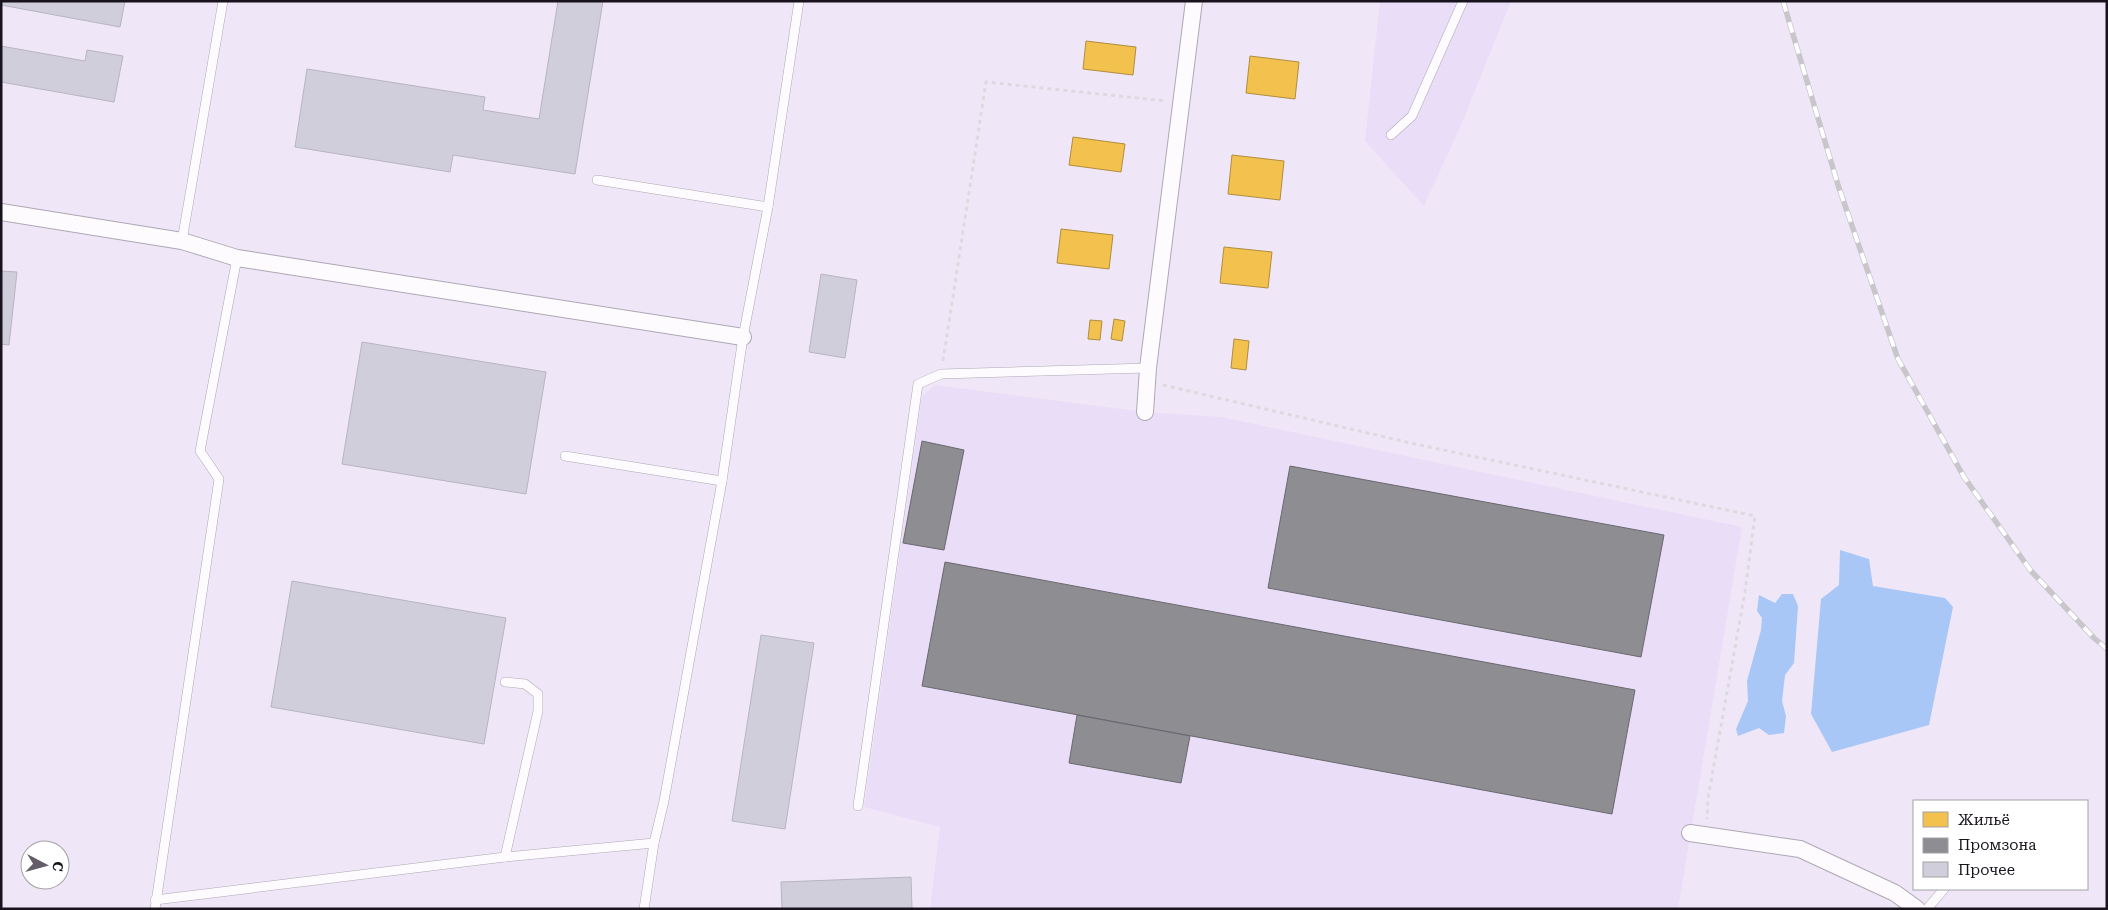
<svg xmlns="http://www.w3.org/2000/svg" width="2108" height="910" font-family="'Roboto Serif',serif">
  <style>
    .built { fill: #eaddf8 }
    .water { fill: #a8c7f6 }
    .homes { fill: #f2c14e; stroke: #b18d3f }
    .industry { fill: #8d8d92; stroke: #6a686f }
    .building { fill: #d1cedb; stroke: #b8b4c1 }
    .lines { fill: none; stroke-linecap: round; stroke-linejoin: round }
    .service-casing { stroke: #aea7b4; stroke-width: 10 }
    .minor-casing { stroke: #aea7b4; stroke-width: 18 }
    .path { stroke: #dddadf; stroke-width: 3; stroke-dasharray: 4 4; stroke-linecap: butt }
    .service { stroke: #fdfbfe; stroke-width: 9 }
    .minor { stroke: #fdfbfe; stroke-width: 16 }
    .rail-casing { stroke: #c9c6cb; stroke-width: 5.5 }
    .rail { stroke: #fff; stroke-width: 4; stroke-dasharray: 11; stroke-linecap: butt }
  </style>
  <rect width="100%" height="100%" fill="#efe7f7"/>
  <!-- built -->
  <g class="built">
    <path d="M1380,1h131l-50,124 -37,81 -59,-65z"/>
    <path d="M935,385l210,27 76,5 521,110 -64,382h-748l10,-82 -76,-20 58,-411z"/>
  </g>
  <!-- water -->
  <g class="water">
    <path d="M1840,550l29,9 4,27 72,12 8,9 -24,118 -97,27 -21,-38 10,-115 18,-14z"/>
    <path d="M1782,594h11l5,12 -4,57 -9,12 -3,26 4,15 -2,17 -15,2 -10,-7 -21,8 -2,-7 12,-28 -1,-20 14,-51 1,-12 -5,-7 2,-16 16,8z"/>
  </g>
  <!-- homes -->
  <g class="homes">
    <path d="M1086,41l50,6 -3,28 -50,-6z"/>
    <path d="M1250,56l49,6 -4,37 -49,-6z"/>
    <path d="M1073,137l52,7 -4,28 -52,-7z"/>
    <path d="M1232,155l52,6 -4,39 -52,-6z"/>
    <path d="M1061,229l52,6 -4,34 -52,-6z"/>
    <path d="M1224,247l48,5 -4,36 -48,-5z"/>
    <path d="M1114,319l11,2 -3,20 -11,-2z"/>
    <path d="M1090,320l12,1 -2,19 -12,-1z"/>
    <path d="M1234,339l15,2 -3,29 -15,-2z"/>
  </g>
  <!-- industry -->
  <g class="industry">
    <path d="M922,441l42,9 -20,100 -41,-7z"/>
    <path d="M1290,466l374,69 -23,122 -373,-69z"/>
    <path d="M945,562l690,128 -23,124 -690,-128z"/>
    <path d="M1077,715l113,21 -9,47 -112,-20z"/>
  </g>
  <!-- building -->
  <g class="building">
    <path d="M1,1h124l-5,26 -119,-22z"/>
    <path d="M558,1h45l-28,173 -122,-19 -3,17 -155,-25 12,-78 178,28 -2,13 56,9z"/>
    <path d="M1,46l84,15 2,-11 36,6 -9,46 -113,-20z"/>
    <path d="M1,271l16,1 -8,73 -8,-1z"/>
    <path d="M821,274l36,6 -12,78 -36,-6z"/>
    <path d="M362,342l184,30 -20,122 -184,-30z"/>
    <path d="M292,581l214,37 -22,126 -213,-37z"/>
    <path d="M761,635l53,8 -29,186 -53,-8z"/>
    <path d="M911,877l1,32h-130l-1,-27z"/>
  </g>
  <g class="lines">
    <defs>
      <g id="service">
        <path d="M1391,135l21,-19 51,-115"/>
        <path d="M597,180l171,27"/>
        <path d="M182,241l41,-240"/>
        <path d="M565,456l157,25"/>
        <path d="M858,806l60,-422 23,-10 207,-6"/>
        <path d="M505,857l33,-146v-17l-13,-10 -20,-2"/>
        <path d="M155,900l350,-43 149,-14"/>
        <path d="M155,909l64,-430 -19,-28 37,-193"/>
        <path d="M644,909l10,-66 10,-42 58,-320 21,-144 25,-130 31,-206"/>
        <path d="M1927,909l17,-20"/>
      </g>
      <g id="minor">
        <path d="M1,212l181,29 55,17 506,79"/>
        <path d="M1145,412l3,-44 46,-367"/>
        <path d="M1690,833l110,16 95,44 22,16"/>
      </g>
    </defs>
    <!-- service casing -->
    <use href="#service" class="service-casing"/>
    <!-- minor casing -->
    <use href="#minor" class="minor-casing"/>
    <!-- path -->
    <g class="path">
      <path d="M943,361l43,-279 180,19"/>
      <path d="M1163,385l252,59 340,72 -10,76 -37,206 -1,21"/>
    </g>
    <!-- service -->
    <use href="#service" class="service"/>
    <!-- minor -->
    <use href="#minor" class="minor"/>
    <defs>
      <path id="rail" d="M1783,1l55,184 60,174 66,118 67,94 63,67 13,11"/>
    </defs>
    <!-- rail casing -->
    <use href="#rail" class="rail-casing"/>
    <!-- rail -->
    <use href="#rail" class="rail"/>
  </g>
  <!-- border -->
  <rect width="2108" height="910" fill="none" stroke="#18131d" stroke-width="5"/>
  <!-- legend -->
  <rect x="1913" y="800" width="175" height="90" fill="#ffffff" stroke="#a3a1a5"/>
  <rect x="1923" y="812" width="25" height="15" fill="#f2c14e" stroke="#a3a1a5"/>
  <text x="1958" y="825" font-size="15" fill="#18131d">Жильё</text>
  <rect x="1923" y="838" width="25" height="15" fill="#8d8d92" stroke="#a3a1a5"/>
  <text x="1958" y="850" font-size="15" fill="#18131d">Промзона</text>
  <rect x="1923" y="862" width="25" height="15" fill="#d1cedb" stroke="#a3a1a5"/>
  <text x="1958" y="875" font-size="15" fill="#18131d">Прочее</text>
  <!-- north arrow -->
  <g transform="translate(45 865) rotate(96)"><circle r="24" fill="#ffffff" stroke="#a3a1a5"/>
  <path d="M0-4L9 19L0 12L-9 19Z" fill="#635d69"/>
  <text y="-8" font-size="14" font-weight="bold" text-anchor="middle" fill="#18131d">С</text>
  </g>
</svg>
